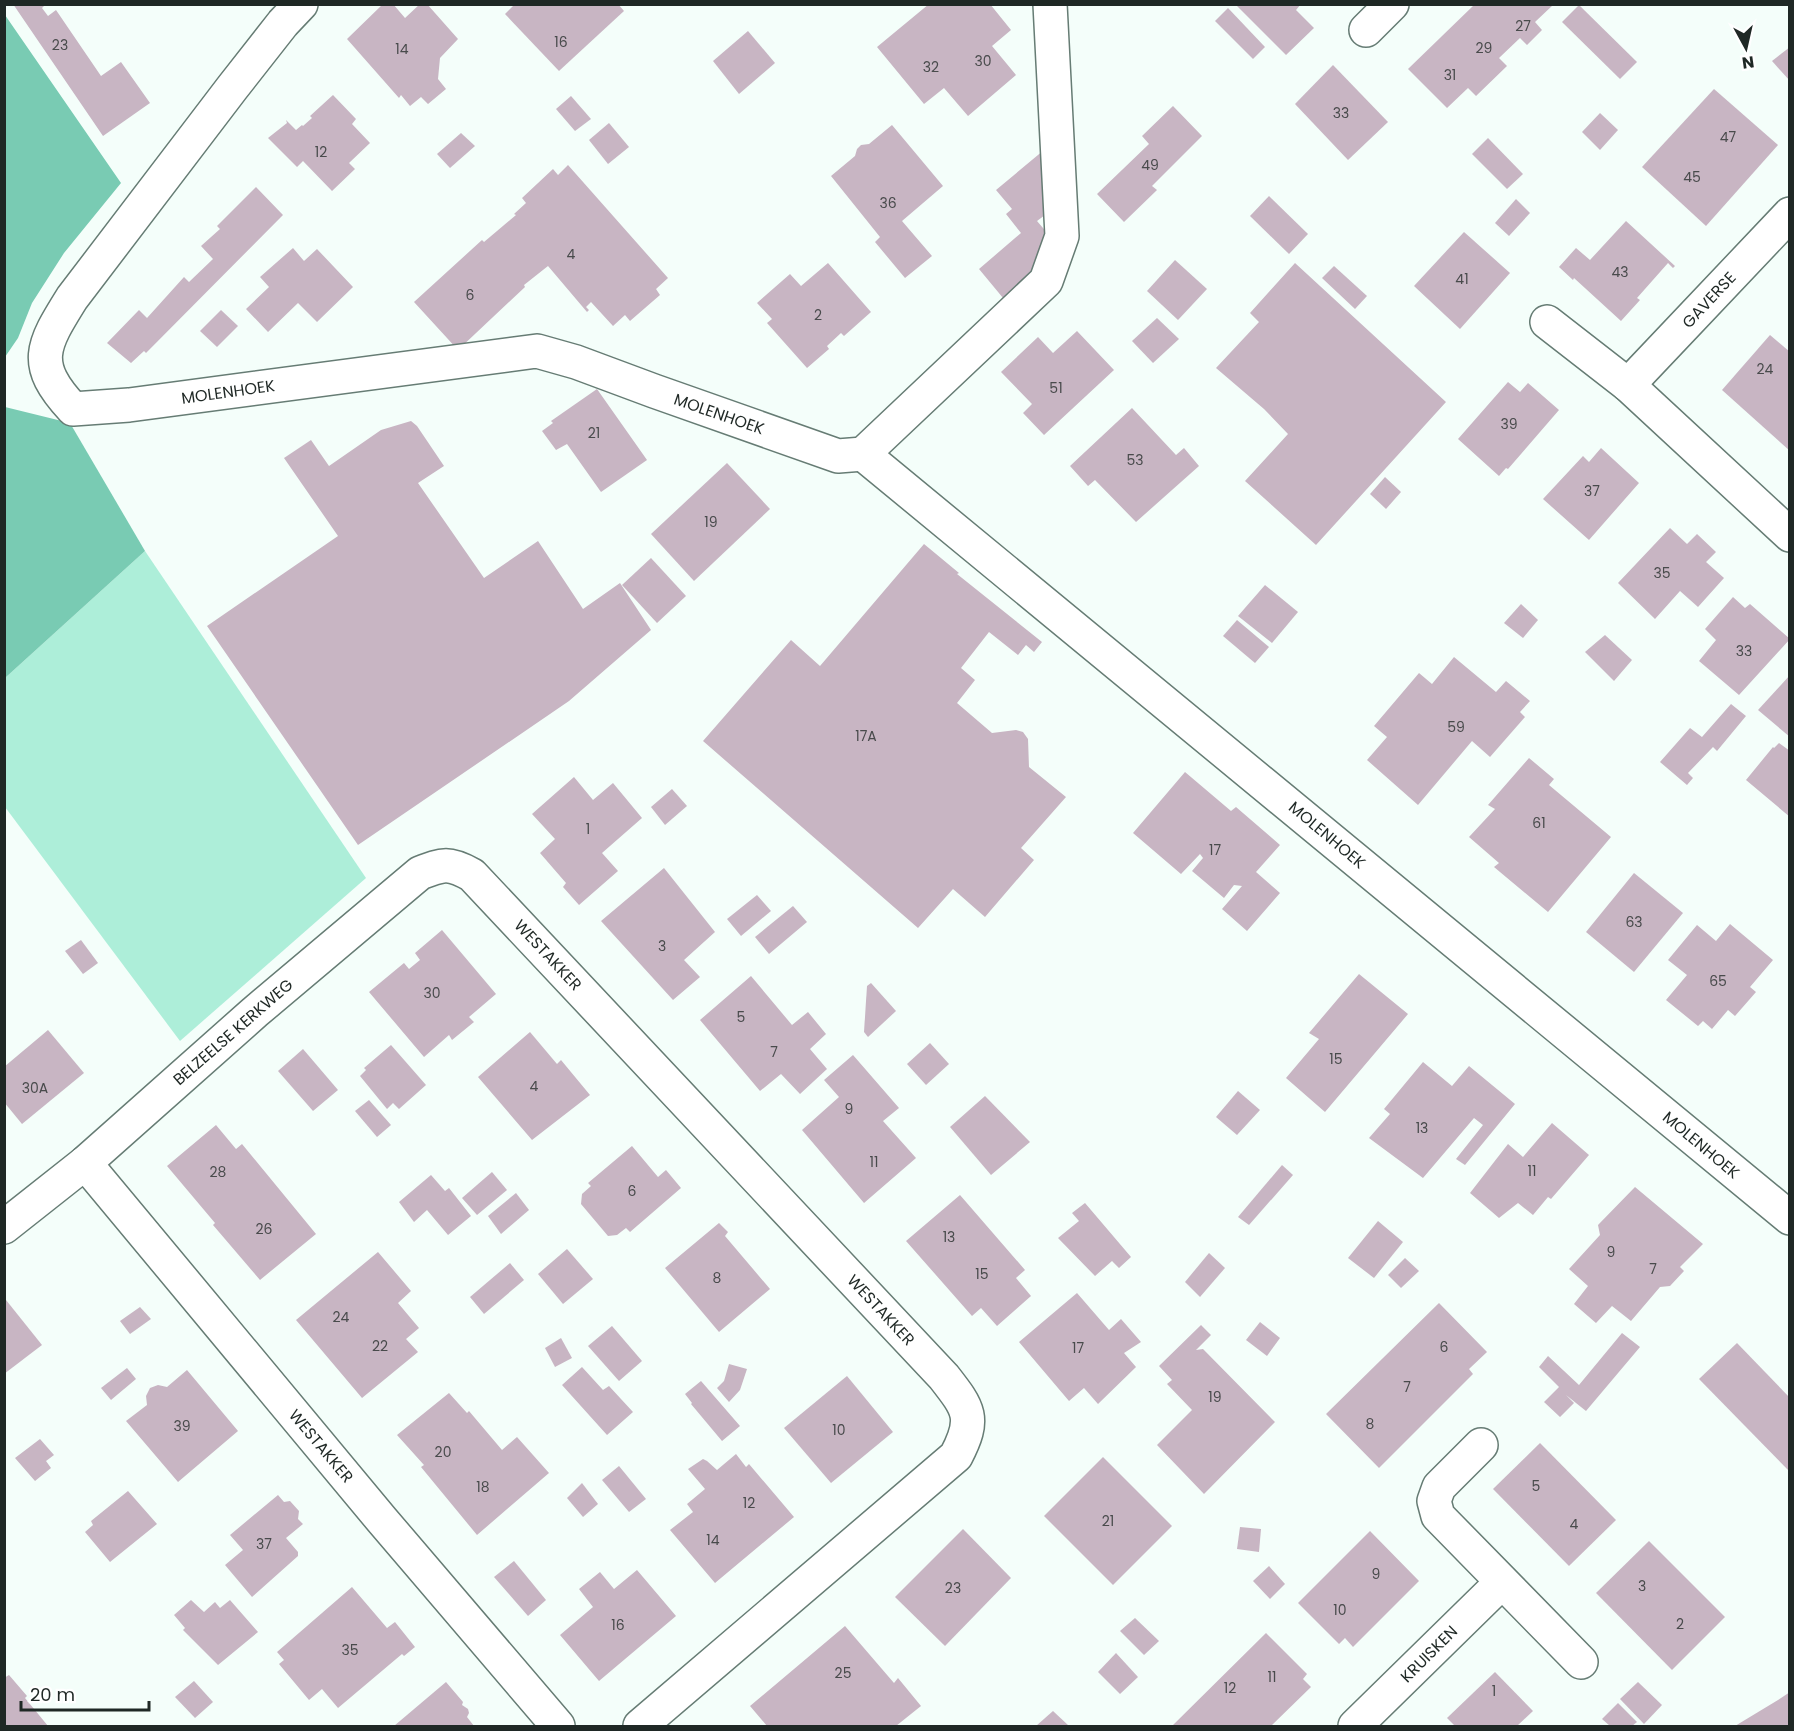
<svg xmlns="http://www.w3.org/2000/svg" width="1794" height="1731" font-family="Poppins,sans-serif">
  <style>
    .green { fill: #adeed9 }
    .forest { fill: #79cbb3 }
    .building { fill: #c8b5c3 }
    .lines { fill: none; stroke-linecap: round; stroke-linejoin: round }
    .street-casing { stroke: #667c74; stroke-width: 36 }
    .street { stroke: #fff; stroke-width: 33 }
    .labels { text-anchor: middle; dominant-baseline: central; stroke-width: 4.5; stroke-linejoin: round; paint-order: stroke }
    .number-label { font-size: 14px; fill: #494b4c }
    .street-label { font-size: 16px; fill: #1f2825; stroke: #fff }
  </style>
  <rect width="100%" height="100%" fill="#f4fefa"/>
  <!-- green -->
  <path class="green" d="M145,551l221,327 -186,163 -175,-234v-129z"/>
  <!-- forest -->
  <g class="forest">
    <path d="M5,15l116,168 -57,70 -32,50 -14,35 -13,19z"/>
    <path d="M5,407l65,16 75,128 -140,127z"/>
  </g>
  <!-- building -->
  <g class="building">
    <path d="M13,4h33l-4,4 6,8 8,-6 45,66 20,-14 29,41 -47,33z"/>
    <path d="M383,4h10l12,14 15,-14h7l31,35 -18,19 -2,21 8,10 -18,15 -7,-7 -11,9 -9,-11 -2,3 -52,-59z"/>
    <path d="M515,4h103l6,7 -65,60 -54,-57z"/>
    <path d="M929,4h61l21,26 -19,16 24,29 -48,41 -24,-28 -20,16 -47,-57z"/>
    <path d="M1235,4h66l-5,6 18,18 -28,27z"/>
    <path d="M1474,5h79l-18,17 7,8 -15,15 -7,-7 -21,20 8,8 -31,30 -8,-8 -21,20 -39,-39z"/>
    <path d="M1579,5l58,57 -17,17 -58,-57z"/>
    <path d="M1228,8l37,39 -12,12 -38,-38z"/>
    <path d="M748,31l27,32 -36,31 -26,-33z"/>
    <path d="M1790,47v34l-18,-20z"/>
    <path d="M1333,65l55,57 -40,38 -53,-56z"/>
    <path d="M1714,89l64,56 -72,81 -64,-59z"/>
    <path d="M333,95l23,24 -4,5 18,19 -21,20 6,6 -23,22 -29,-30 -6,6 -29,-29 19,-15 -1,-3 10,10 6,-5 1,1 9,-8 -2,-2z"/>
    <path d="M571,96l20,23 -16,12 -19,-22z"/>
    <path d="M1173,106l29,30 -50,50 5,4 -33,32 -27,-28 52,-50 -7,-8z"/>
    <path d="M1600,113l18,17 -18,20 -18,-18z"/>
    <path d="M609,123l20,24 -21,17 -19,-24z"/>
    <path d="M892,125l51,61 -41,35 30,35 -27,22 -30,-36 5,-5 -49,-61 24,-20 2,-7 4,-4 8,-1z"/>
    <path d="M461,133l14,13 -25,22 -13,-14z"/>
    <path d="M1488,138l35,36 -16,15 -35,-35z"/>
    <path d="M1044,150l5,62 -12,9 18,21 -10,20 -37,42 -29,-35 42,-36 -15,-19 6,-5 -16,-19z"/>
    <path d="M568,165l100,113 -12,11 4,6 -30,26 -5,-6 -12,11 -22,-24 -5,5 3,3 -2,2 -39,-46 -24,19 1,2 -67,63 -44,-48 68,-62 2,2 32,-27 -2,-1 12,-11 -4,-5 31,-29 5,6z"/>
    <path d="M256,187l27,28 -137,138 -2,-2 -13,12 -24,-20 32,-33 8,8 37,-41 5,5 24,-23 -12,-13 19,-17 -3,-3z"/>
    <path d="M1269,196l39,38 -19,20 -39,-38z"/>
    <path d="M1516,199l14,14 -21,23 -14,-13z"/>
    <path d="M1626,221l49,45 -2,2 -5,-5 -31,35 3,2 -19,21 -47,-43 -1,2 -14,-13 17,-19 14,12z"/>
    <path d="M1464,232l46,41 -50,56 -46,-43z"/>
    <path d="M293,248l11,13 13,-12 36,38 -36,35 -19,-19 -30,29 -22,-23 23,-22 -9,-10z"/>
    <path d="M1175,260l32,29 -29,31 -31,-29z"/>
    <path d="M828,263l43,49 -27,24 -3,-3 -14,13 2,3 -22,19 -40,-45 5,-4 -15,-16 33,-29 11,12z"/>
    <path d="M1295,263l151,139 -130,143 -71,-64 43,-47 -24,-25 -48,-41 43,-46 -9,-9z"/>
    <path d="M1334,266l33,30 -12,13 -33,-31z"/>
    <path d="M221,310l17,16 -21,21 -17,-16z"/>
    <path d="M1157,318l22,21 -26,24 -21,-22z"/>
    <path d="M1077,331l37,39 -70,65 -21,-22 9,-9 -31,-32 37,-35 15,16z"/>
    <path d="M1770,335l20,17v99l-68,-61z"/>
    <path d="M1508,382l12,10 8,-9 31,27 -51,59 -2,-1 -7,8 -41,-37z"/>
    <path d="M597,389l50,71 -46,32 -34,-48 -11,6 -14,-19 11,-8 -2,-2z"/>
    <path d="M1132,408l44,47 8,-7 15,18 -63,56 -41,-42 -7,6 -18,-20z"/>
    <path d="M411,421l6,5 27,40 -26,17 66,95 54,-37 45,68 37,-26 31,47 -82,71 -211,144 -151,-219 131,-90 -54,-78 27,-18 18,26 52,-36z"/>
    <path d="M1601,448l38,35 -50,57 -46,-41 40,-43 6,6z"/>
    <path d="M727,463l43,46 -76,72 -43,-47z"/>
    <path d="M1385,477l16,15 -15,17 -16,-15z"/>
    <path d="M1670,528l17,16 10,-10 19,18 -10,10 18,16 -26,29 -18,-16 -25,28 -37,-36z"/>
    <path d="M924,544l35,29 -2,1 85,68 -8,10 -8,-7 -8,10 -29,-23 -28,36 14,12 -18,23 35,30 24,-3 7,2 5,7 1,28 37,30 -45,51 13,12 -49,57 -32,-28 -35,39 -215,-187 88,-101 29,26z"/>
    <path d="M651,558l35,38 -29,27 -35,-38z"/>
    <path d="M1265,585l33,27 -26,31 -34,-27z"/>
    <path d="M1733,597l12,11 5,-4 40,35 -51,56 -40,-34 17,-21 -11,-11z"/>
    <path d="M1521,604l17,16 -15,18 -19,-15z"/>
    <path d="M1237,620l32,27 -14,16 -32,-27z"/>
    <path d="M1605,635l27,25 -18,21 -29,-29z"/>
    <path d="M1454,657l42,35 10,-11 24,20 -10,11 5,5 -35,40 -18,-16 -54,64 -51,-45 20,-23 -13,-11 45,-53 13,11z"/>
    <path d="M1790,675v62l-32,-27z"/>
    <path d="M1731,704l15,12 -29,35 -4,-4 -25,26 5,5 -6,7 -27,-23 30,-34 12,9z"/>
    <path d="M1779,743l11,8v66l-44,-37 27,-33 1,1z"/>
    <path d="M1529,758l25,21 -5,6 62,52 -63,75 -54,-45 5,-4 -30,-26 26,-28 -7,-4z"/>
    <path d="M1185,772l46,39 5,-4 44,38 -24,27 24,21 -33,38 -25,-22 20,-23 -8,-1 -10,13 -32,-27 11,-13 -3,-4 -19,20 -48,-41z"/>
    <path d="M574,777l19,23 20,-17 29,35 -40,35 16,18 -39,34 -16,-18 3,-4 -26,-30 15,-14 -23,-25z"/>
    <path d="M672,789l15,17 -22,19 -14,-18z"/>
    <path d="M664,868l51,64 -31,28 16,17 -27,23 -72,-79z"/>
    <path d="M1634,873l49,40 -49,59 -48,-40z"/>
    <path d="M757,895l14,16 -30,25 -14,-17z"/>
    <path d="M793,906l14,16 -38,32 -14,-17z"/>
    <path d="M1730,924l43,36 -23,27 6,5 -21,24 -7,-6 -16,19 -9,-8 -5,5 -32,-26 21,-25 -19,-15 29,-35 19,16z"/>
    <path d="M442,930l54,64 -27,23 5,5 -22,18 -3,-5 -25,22 -55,-65 35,-29 5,6 11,-9 -5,-7z"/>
    <path d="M81,940l17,23 -15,11 -18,-23z"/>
    <path d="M1359,974l49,40 -83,98 -39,-34 33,-39 -10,-6z"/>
    <path d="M751,976l41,49 16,-13 18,22 -16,15 17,20 -27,25 -19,-20 -21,17 -60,-71z"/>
    <path d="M871,983l25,28 -28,26 -4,-5 3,-46z"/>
    <path d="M48,1030l36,43 -62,51 -18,-22v-35z"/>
    <path d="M530,1032l27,32 4,-4 29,35 -58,45 -54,-63z"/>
    <path d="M930,1043l19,21 -23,21 -19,-21z"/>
    <path d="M391,1045l35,40 -27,24 -6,-6 -6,6 -27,-33 6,-6 -2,-2z"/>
    <path d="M303,1049l35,41 -25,21 -35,-40z"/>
    <path d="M853,1055l46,53 -16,13 33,37 -52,45 -62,-73 37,-33 -15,-17z"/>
    <path d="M1423,1062l29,24 17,-20 46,38 -50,61 -9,-6 27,-34 -9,-7 -51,60 -54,-40 21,-24 -6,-5z"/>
    <path d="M1238,1091l22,19 -23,25 -21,-18z"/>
    <path d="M985,1096l45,46 -39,33 -41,-48z"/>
    <path d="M369,1100l22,25 -14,12 -22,-26z"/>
    <path d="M1552,1123l37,32 -38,44 -3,-2 -15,18 -15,-12 -19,15 -29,-25 38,-49 15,13z"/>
    <path d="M216,1125l20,24 6,-5 74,90 -56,46 -47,-55 2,-2 -48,-57z"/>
    <path d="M632,1146l26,31 8,-7 15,18 -51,44 -4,-4 -9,7 -9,1 -27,-32 1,-10 9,-8 -3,-3z"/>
    <path d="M1282,1165l11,10 -44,50 -11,-8z"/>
    <path d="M492,1172l15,18 -30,25 -15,-17z"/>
    <path d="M431,1175l14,16 4,-3 22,28 -23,19 -21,-25 -13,12 -15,-20z"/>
    <path d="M1635,1187l68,57 -23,23 4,4 -14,15 -10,1 -29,34 -19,-15 -16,17 -22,-19 14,-18 -19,-17 31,-34 -2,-10z"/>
    <path d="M516,1193l13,17 -28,24 -13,-18z"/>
    <path d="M960,1195l65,75 -9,8 15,18 -34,30 -16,-18 -9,8 -66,-75z"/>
    <path d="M1085,1203l46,54 -12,11 -7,-7 -17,15 -37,-38 21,-17 -7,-8z"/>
    <path d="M1378,1221l25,21 -29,36 -26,-20z"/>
    <path d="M719,1223l9,9 -3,4 45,53 -51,43 -54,-64z"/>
    <path d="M567,1249l26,30 -30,25 -25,-30z"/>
    <path d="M378,1252l33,39 -13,12 21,25 -13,11 12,13 -56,46 -66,-78z"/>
    <path d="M1209,1253l16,15 -25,29 -15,-15z"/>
    <path d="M1405,1258l14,13 -18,17 -13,-13z"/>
    <path d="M510,1263l14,17 -40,34 -14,-17z"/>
    <path d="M1077,1293l32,37 12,-11 20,23 -17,11 12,14 -38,37 -14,-16 -15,13 -50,-59z"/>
    <path d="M6,1300l36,45 -38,29v-73z"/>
    <path d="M1439,1303l48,49 -18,17 4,5 -94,94 -53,-54z"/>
    <path d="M140,1307l11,12 -21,15 -10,-13z"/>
    <path d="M1260,1322l20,16 -13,18 -21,-16z"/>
    <path d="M1201,1325l10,10 -15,15 7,-1 72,73 -71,72 -47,-49 35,-35 -25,-26 5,-4 -13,-14z"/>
    <path d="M612,1326l30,35 -23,20 -31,-35z"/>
    <path d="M1622,1333l18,14 -54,64 -20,-16 8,8 -14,14 -16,-15 15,-15 -20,-20 9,-11 31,29z"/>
    <path d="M561,1338l11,20 -17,9 -10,-19z"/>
    <path d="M1737,1343l53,55v74l-91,-93z"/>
    <path d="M729,1364l18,5 -7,21 -11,12 -12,-14 7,-7z"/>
    <path d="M582,1367l21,23 6,-4 24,26 -26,23 -45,-50z"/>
    <path d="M127,1368l9,11 -25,21 -10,-12z"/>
    <path d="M187,1370l51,61 -60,51 -52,-61 21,-16 -1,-9 4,-8 8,-3 9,2z"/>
    <path d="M847,1376l46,56 -62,51 -47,-55z"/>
    <path d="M701,1381l39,45 -18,15 -31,-37 1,-1 -7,-9z"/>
    <path d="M449,1393l18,20 2,-2 33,39 15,-13 32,36 -72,62 -56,-68 3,-2 -27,-30z"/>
    <path d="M40,1439l14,16 -8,6 5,7 -16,13 -20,-23z"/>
    <path d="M1540,1443l76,77 -47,46 -76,-77z"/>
    <path d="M736,1454l10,13 3,-3 45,53 -79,66 -45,-53 23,-18 -6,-8 18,-15 -17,-20 15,-10 4,2 10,9z"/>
    <path d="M1103,1457l69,69 -59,59 -69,-69z"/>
    <path d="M619,1466l27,33 -17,13 -27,-32z"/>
    <path d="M582,1483l16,21 -15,13 -16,-19z"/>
    <path d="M128,1491l29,33 -47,38 -25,-30 8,-7 -2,-4z"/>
    <path d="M278,1495l6,7 6,-1 9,10 -1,8 5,5 -17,14 12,14v4l-46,41 -27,-32 18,-15 -13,-15z"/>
    <path d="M1240,1527l21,2 -2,23 -22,-3z"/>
    <path d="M963,1529l48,49 -66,68 -50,-49z"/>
    <path d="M1370,1531l49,50 -66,66 -8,-9 -6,6 -41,-41z"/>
    <path d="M1649,1541l76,76 -53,53 -76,-77z"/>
    <path d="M514,1561l32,39 -18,16 -34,-39z"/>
    <path d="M1269,1566l16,18 -15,15 -17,-18z"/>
    <path d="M637,1570l39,46 -77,65 -39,-46 33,-28 -14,-18 21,-17 14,17z"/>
    <path d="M352,1587l35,41 8,-6 20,25 -11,9 -2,-2 -64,54 -16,-19 -13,11 -30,-36 5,-4 -7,-8z"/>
    <path d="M191,1600l13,12 11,-10 5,6 10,-8 28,32 -40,33 -35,-35 2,-2 -11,-13z"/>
    <path d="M1135,1618l24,23 -15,14 -24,-24z"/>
    <path d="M845,1626l49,57 4,-5 23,28 -25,20h-129l-17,-20z"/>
    <path d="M1266,1633l41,41 -4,5 8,8 -40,39h-99z"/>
    <path d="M1116,1653l22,24 -18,17 -22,-22z"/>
    <path d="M1495,1672l38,39 -16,15h-62l-8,-8z"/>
    <path d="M9,1675l18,21 -2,2 23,28h-44v-48z"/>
    <path d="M194,1681l19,21 -18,16 -20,-21z"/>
    <path d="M446,1682l17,20 -1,3 6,4 1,4 -2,4 7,9h-80z"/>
    <path d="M1638,1682l24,23 -18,19 -24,-25z"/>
    <path d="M1790,1692v34h-55l43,-26z"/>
    <path d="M1618,1703l19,19 -5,4h-22l-8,-7z"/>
    <path d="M1053,1711l16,15h-33z"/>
  </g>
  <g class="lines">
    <defs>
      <g id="street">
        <path d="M301,4l-18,19 -51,65 -160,210c-30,48 -41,66 1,111l56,-4 408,-54 39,11 78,29 184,65 25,-2 183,-173 16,-45 -12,-232"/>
        <path d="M1366,30l26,-26"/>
        <path d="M1547,322l81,63 162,150"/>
        <path d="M1628,385l162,-171"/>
        <path d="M863,454l927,764"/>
        <path d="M85,1163l297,357 176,206"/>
        <path d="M4,1227l81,-64 170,-151 165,-139c23,-9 29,-11 52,2l472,502c25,32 32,41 12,79l-316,270"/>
        <path d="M1481,1445l-42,42 -5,14 4,15 143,146"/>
        <path d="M1355,1726l147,-144"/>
      </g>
    </defs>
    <!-- street casing -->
    <use href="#street" class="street-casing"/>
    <!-- street -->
    <use href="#street" class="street"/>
  </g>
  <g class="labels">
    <!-- number labels -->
    <g class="number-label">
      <text x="1523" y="26">27</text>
      <text x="561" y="42">16</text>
      <text x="60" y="45">23</text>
      <text x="1484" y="48">29</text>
      <text x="402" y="49">14</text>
      <text x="983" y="61">30</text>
      <text x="931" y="67">32</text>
      <text x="1450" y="75">31</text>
      <text x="1341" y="113">33</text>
      <text x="1728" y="137">47</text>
      <text x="321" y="152">12</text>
      <text x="1150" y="165">49</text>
      <text x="1692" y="177">45</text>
      <text x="888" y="203">36</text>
      <text x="571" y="254">4</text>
      <text x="1620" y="272">43</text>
      <text x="1462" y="279">41</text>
      <text x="470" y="295">6</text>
      <text x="818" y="315">2</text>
      <text x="1765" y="369">24</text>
      <text x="1056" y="388">51</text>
      <text x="1509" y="424">39</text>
      <text x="594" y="433">21</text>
      <text x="1135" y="460">53</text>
      <text x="1592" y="491">37</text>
      <text x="711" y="522">19</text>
      <text x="1662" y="573">35</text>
      <text x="1744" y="651">33</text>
      <text x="1456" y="727">59</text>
      <text x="866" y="736">17A</text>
      <text x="1539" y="823">61</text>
      <text x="588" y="829">1</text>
      <text x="1215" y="850">17</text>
      <text x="1634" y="922">63</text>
      <text x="662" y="946">3</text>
      <text x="1718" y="981">65</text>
      <text x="432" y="993">30</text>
      <text x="741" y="1017">5</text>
      <text x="774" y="1052">7</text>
      <text x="1336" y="1059">15</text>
      <text x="534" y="1086">4</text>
      <text x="35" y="1088">30A</text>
      <text x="849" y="1109">9</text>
      <text x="1422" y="1128">13</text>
      <text x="874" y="1162">11</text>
      <text x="1532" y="1171">11</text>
      <text x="218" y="1172">28</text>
      <text x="632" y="1191">6</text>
      <text x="264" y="1229">26</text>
      <text x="949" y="1237">13</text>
      <text x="1611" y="1252">9</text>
      <text x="1653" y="1269">7</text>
      <text x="982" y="1274">15</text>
      <text x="717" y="1278">8</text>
      <text x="341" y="1317">24</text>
      <text x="380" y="1346">22</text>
      <text x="1444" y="1347">6</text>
      <text x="1078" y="1348">17</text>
      <text x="1407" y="1387">7</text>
      <text x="1215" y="1397">19</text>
      <text x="1370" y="1424">8</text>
      <text x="182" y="1426">39</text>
      <text x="839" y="1430">10</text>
      <text x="443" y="1452">20</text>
      <text x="1536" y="1486">5</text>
      <text x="483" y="1487">18</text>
      <text x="749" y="1503">12</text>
      <text x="1108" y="1521">21</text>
      <text x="1574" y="1524">4</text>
      <text x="713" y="1540">14</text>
      <text x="264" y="1544">37</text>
      <text x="1376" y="1574">9</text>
      <text x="1642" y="1586">3</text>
      <text x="953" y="1588">23</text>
      <text x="1340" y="1610">10</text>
      <text x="1680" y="1624">2</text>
      <text x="618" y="1625">16</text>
      <text x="350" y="1650">35</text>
      <text x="843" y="1673">25</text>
      <text x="1272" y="1677">11</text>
      <text x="1230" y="1688">12</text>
      <text x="1494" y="1691">1</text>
    </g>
    <!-- street labels -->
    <g class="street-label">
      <text transform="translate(1709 300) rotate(-47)">GAVERSE</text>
      <text transform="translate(228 392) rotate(-8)">MOLENHOEK</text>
      <text transform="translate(719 414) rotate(19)">MOLENHOEK</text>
      <text transform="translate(1327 835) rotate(40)">MOLENHOEK</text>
      <text transform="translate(548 955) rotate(47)">WESTAKKER</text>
      <text transform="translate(233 1032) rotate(-41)">BELZEELSE KERKWEG</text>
      <text transform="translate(1701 1145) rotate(40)">MOLENHOEK</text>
      <text transform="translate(881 1310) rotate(47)">WESTAKKER</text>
      <text transform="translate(321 1446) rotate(50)">WESTAKKER</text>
      <text transform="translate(1429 1654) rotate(-45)">KRUISKEN</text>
    </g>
  </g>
  <!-- border -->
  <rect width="1794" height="1731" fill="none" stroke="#1f2825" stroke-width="12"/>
  <!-- north arrow -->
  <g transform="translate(1746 48) rotate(172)" stroke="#ffffff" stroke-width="4.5" paint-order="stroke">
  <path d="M0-4.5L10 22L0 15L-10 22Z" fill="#1f2825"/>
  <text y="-9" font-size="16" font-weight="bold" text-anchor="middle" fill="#1f2825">N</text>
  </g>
  <!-- scale -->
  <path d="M21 1701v9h128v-9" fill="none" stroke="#1f2825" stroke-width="3"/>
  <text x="30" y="1701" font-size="18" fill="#1f2825" stroke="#ffffff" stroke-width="4.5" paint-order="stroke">20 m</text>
</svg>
